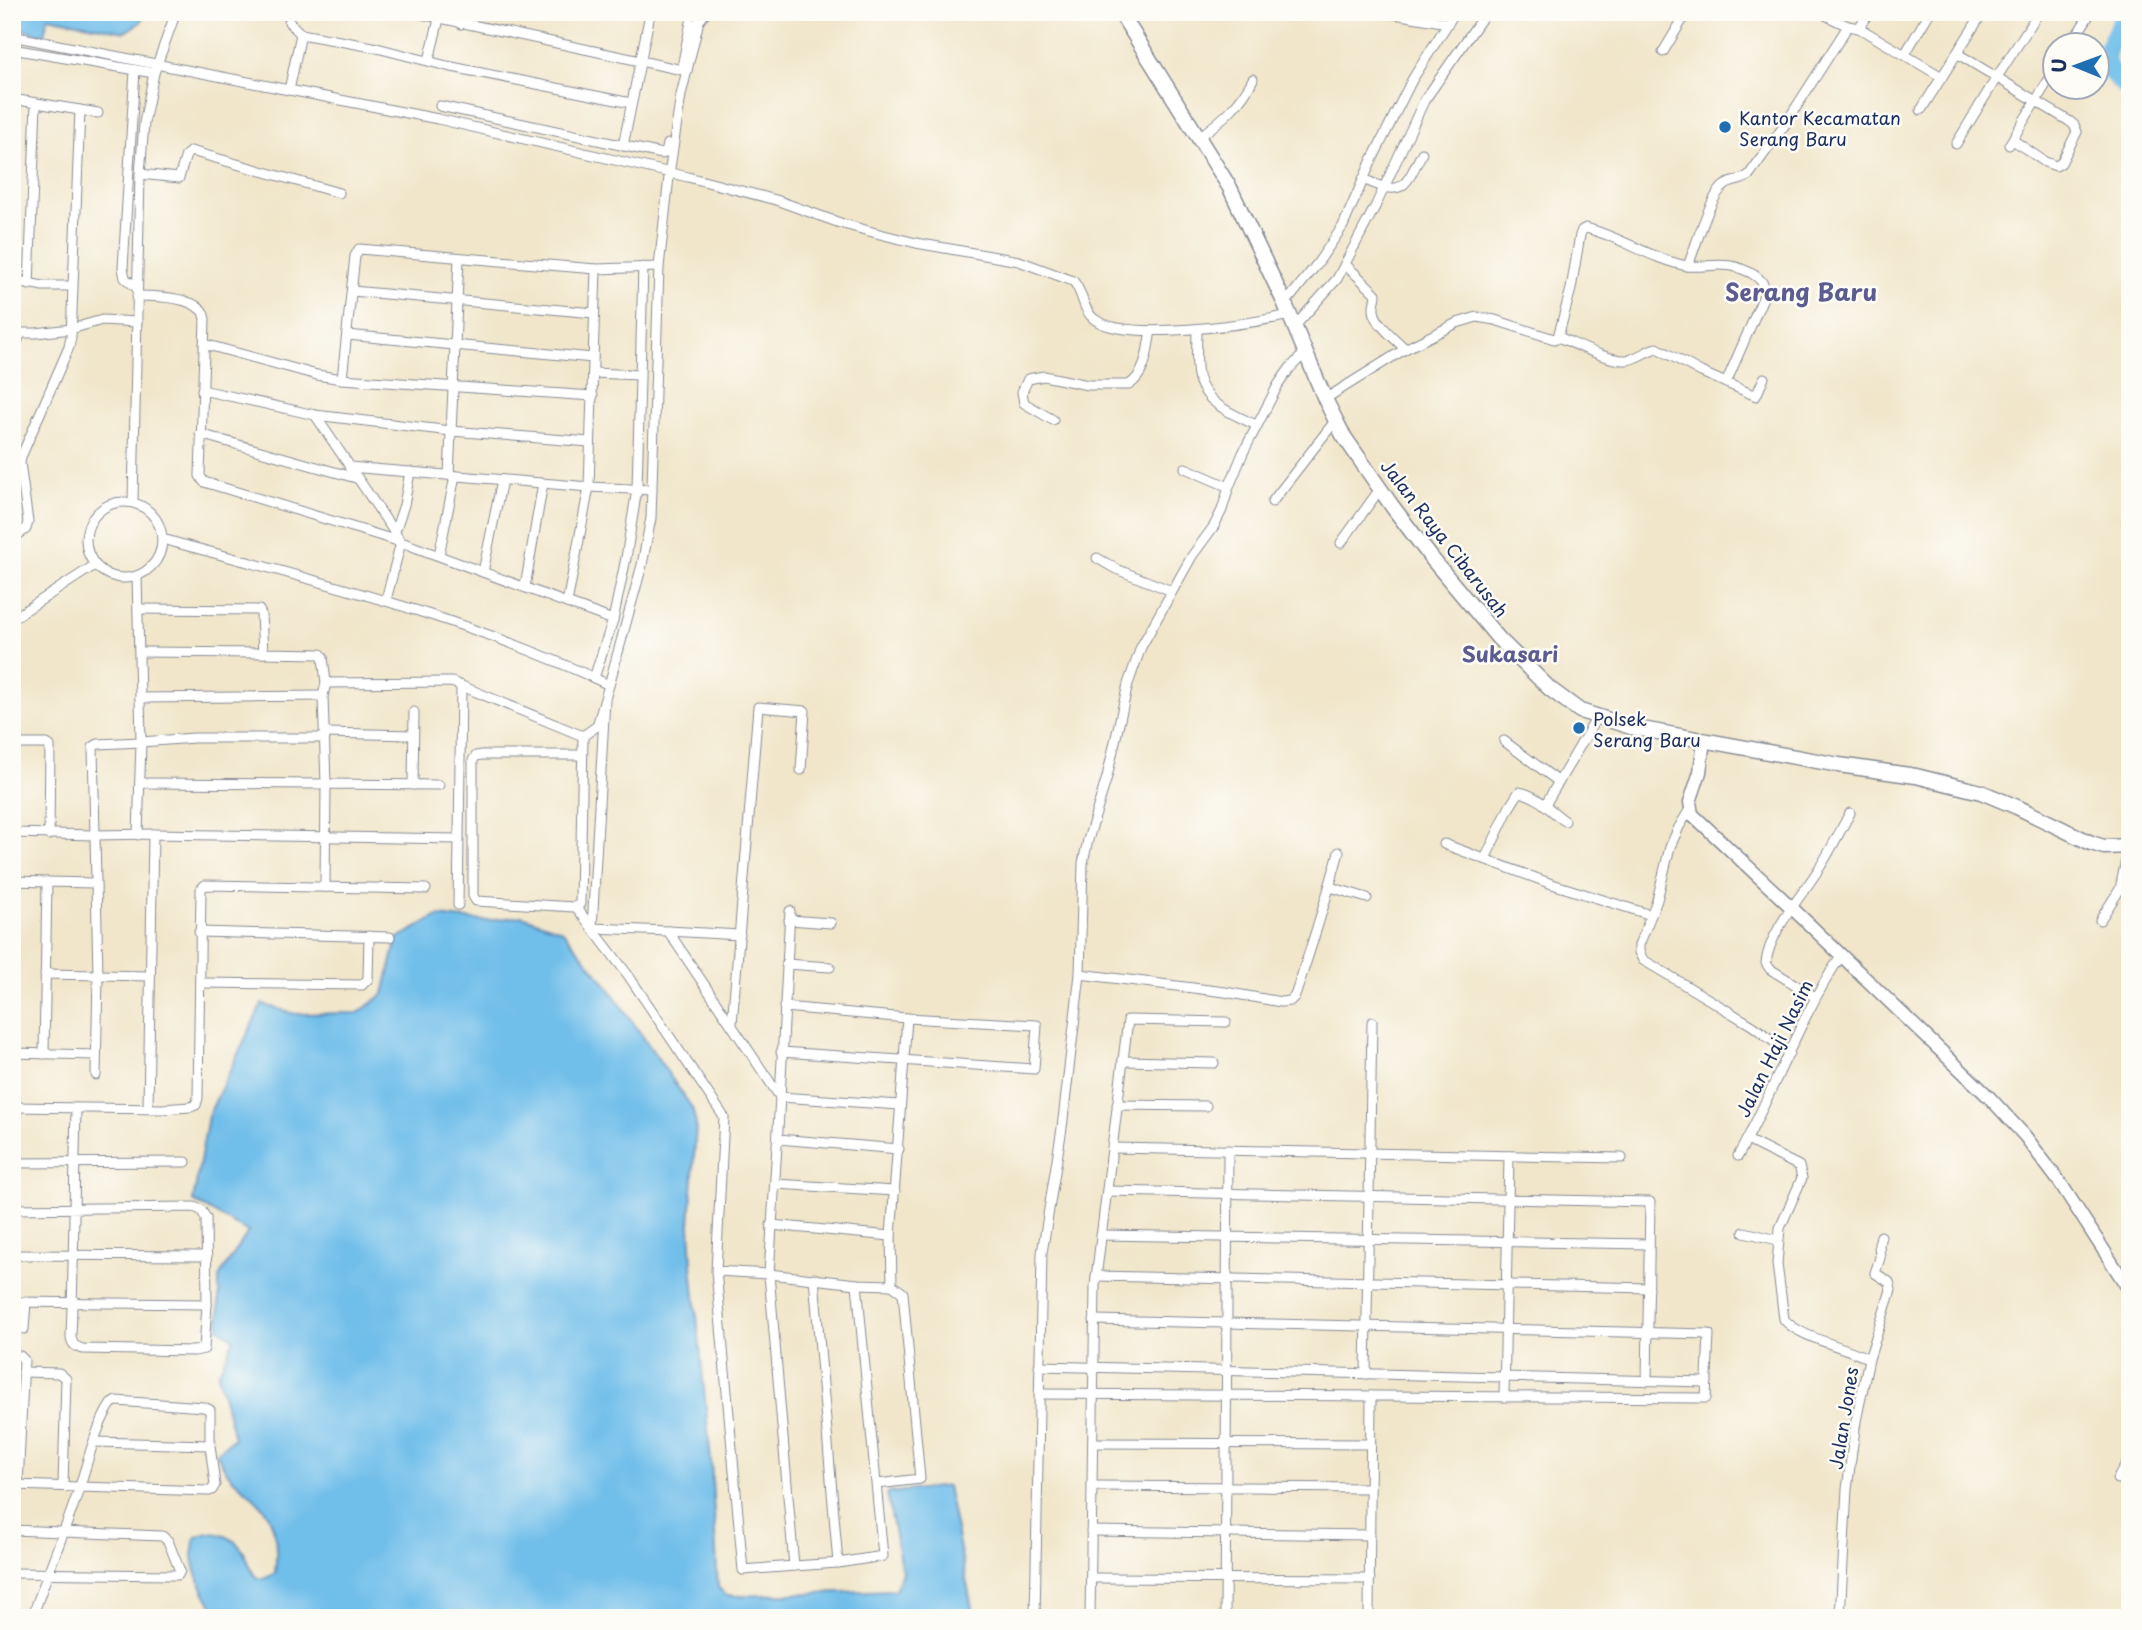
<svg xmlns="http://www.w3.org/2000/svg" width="2142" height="1630" font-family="'Playpen Sans',sans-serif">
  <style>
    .water { fill: #70beea; stroke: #4676a4; stroke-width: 2 }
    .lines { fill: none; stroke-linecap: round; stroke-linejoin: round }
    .river { stroke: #70beea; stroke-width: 19 }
    .street-casing { stroke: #868a94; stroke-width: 11 }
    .secondary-casing { stroke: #868a94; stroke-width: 15 }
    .primary-casing { stroke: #868a94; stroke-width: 17 }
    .street { stroke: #fff; stroke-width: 9 }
    .secondary { stroke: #fff; stroke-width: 12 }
    .primary { stroke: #fff; stroke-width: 14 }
    .poi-dot { fill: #1f6fb2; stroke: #fdfcf7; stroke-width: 2.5 }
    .labels { text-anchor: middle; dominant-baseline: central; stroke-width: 5; stroke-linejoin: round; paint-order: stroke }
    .poi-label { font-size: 18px; fill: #1b2f5e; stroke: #fdfcf7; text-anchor: start }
    .street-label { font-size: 18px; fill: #1b2f5e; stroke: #fdfcf7 }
    .quarter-label { font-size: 21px; font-weight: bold; fill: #5c5c91; stroke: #fdfcf7 }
    .district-label { font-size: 24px; font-weight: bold; fill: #5c5c91; stroke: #fdfcf7 }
  </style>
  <rect width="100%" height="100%" fill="#fdfcf7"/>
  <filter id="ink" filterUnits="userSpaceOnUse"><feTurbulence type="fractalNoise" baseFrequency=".0143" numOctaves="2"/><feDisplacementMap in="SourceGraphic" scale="14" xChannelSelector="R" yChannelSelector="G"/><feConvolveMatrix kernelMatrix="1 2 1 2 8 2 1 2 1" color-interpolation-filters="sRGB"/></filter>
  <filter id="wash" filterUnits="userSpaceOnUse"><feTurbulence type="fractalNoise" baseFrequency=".00686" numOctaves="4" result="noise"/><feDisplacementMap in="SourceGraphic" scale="28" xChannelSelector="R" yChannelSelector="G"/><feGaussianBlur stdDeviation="1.57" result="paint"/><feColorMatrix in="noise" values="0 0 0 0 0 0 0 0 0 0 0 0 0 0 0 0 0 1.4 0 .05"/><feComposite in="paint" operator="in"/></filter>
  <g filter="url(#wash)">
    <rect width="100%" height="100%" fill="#f1e6ca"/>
    <!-- water -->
    <g class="water">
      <path d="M12,12h131l-2,10 -16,10 -77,-15 -4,18 -32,-8z"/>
      <path d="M438,916l46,5 38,-5 40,14 43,52 87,126 4,16 -6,101 2,40 19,196 7,126 7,8 12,1 158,-6 7,-18 -15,-79 60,-7 27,132h-752c-17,-19 -35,-55 -27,-80 17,-10 38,-3 48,13 9,14 8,39 32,22 2,-18 2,-44 -8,-60 -9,-15 -24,-24 -36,-36 -6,-7 -10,-16 -15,-24l18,-15 -16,-64 16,-35 -15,-11v-51l29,-45 -55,-31 15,-85 54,-112 33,10 63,-1 26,-19 13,-55z"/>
    </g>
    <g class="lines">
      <!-- river -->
      <path class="river" d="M2126,12c-14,36 -39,47 4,77"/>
    </g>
  </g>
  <g filter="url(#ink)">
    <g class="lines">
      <defs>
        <g id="street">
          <path d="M412,12l275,59"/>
          <path d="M1819,12l29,14 11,2 10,-16"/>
          <path d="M1389,13l59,10"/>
          <path d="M461,24l3,-12"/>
          <path d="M1859,28l83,49"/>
          <path d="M301,34l72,13 74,19 184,37"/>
          <path d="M12,36l426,83 250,58 88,23 64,23 36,10 40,10 103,18 54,20c10,10 9,28 20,37 30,26 159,5 197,-3"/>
          <path d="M2070,46l21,-34"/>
          <path d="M12,49l142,24"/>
          <path d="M1663,52l24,-40"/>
          <path d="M1905,54l25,-42"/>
          <path d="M1958,54l111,67 5,4 3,7 -16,31 -5,3 -11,-4 -32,-22"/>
          <path d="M429,60l10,-41"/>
          <path d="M683,62l8,-40"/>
          <path d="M135,70l-12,198 2,10 12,10"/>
          <path d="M289,90l12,-56 -12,-12"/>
          <path d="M12,99l86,14"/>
          <path d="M440,106l222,48 4,-1 2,-9"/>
          <path d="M1921,110l62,-98"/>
          <path d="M1199,137c23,-17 42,-33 54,-58"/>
          <path d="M1956,144l41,-67 42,-65"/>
          <path d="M2009,145l45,-74"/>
          <path d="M623,146l27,-132"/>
          <path d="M140,174l39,4 7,-23 5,-4 148,42"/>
          <path d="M1363,179c40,18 41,10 59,-26"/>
          <path d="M1345,264l31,30c0,6 -3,10 -2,16 1,14 22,29 31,39"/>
          <path d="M1688,266c7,-18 22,-70 36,-80 7,-6 17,-4 25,-11l37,-52 62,-97"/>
          <path d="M12,280l31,6h29"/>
          <path d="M29,285l7,-182"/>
          <path d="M352,291l242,22"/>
          <path d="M137,296c16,0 51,1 63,13 4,2 4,7 5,10l-5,157 4,6 197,60 212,78"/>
          <path d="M1285,304l32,-40 26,-38 28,-64 41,-82 43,-68"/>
          <path d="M1295,326l42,-47 39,-74 48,-104 62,-89"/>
          <path d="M1197,329c0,12 -1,26 0,38 1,34 33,46 59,58"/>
          <path d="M12,330l9,3h15l35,-4 31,-9 35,2"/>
          <path d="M347,335l246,23"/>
          <path d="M1558,337c18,7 49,24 68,23 12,-1 20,-10 31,-12l44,24 55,24 8,-18"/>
          <path d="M204,344l113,31 25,4 251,17"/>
          <path d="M12,353l9,-20"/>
          <path d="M593,373l46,2"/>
          <path d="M342,379l13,-123 4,-7 237,20 63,-2"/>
          <path d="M202,390l113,25 136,16 139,11"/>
          <path d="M1325,399l80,-50 52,-26 20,-6 18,3 59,19 4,-2 13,-48 9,-54 2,-5 4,-2c35,9 65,31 101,38 16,2 33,-4 49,1 13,4 30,11 29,26l-39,90"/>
          <path d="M315,415l86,127 -15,58"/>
          <path d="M1053,420l-29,-17 -2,-11 6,-13 16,-3 44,9h41c18,-12 18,-35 22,-54"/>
          <path d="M200,434l156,44"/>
          <path d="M349,467l240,20 63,3"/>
          <path d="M1185,468l44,19"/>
          <path d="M449,475l10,-216"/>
          <circle cx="124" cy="540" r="38"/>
          <path d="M133,502l7,-328 4,-51 10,-50 22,-61"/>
          <path d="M1272,502l63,-81"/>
          <path d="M394,534l10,-29 6,-33"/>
          <path d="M12,539l14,-10 2,-7 -8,-59 1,-6 48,-110 2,-10 9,-227"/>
          <path d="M162,539c151,41 305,78 447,146l33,-120 9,-47 8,-251 11,-99 11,-73 18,-74 7,-9"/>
          <path d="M1341,543l39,-54"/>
          <path d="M439,555l16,-79"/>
          <path d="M1097,558l19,11 56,22"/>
          <path d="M483,572l19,-92"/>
          <path d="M137,576l3,122"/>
          <path d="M525,587l18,-104"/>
          <path d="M567,603l22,-116 7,-218"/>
          <path d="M139,609l120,1 2,4 2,39 58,1 2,3 3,26 -3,13 3,88 -186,-1"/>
          <path d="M12,619l83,-54"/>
          <path d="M140,652l123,1"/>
          <path d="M594,678l19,-58 13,-62 11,-69 6,-222"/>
          <path d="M326,683l126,-1 131,54 14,-10 12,-41"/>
          <path d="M323,696l-183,2 1,44 -43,2 -5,3 2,88 58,-1 306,5 -1,66"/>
          <path d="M605,700l-13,228 76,3 112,166 120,8"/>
          <path d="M326,733l87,2"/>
          <path d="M1504,741l55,41"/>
          <path d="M12,744h35l3,2 -1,89"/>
          <path d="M582,755h-100l-6,1 -3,4v136l3,5 98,6 6,-3 3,-168"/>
          <path d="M413,785l1,-73"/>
          <path d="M1545,805l52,-88"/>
          <path d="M1690,809l-11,18 -9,20 -13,53 -18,45v7l4,8 12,7 98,59 36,27"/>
          <path d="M12,833l83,2 3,140 -2,100"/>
          <path d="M138,835l3,-93 53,-4h131"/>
          <path d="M459,839l2,-153"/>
          <path d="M1444,844l105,39 102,32"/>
          <path d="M1485,859l24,-51 10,-16c19,3 31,19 46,29"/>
          <path d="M12,881l35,1"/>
          <path d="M325,887l1,-103 113,1"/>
          <path d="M1330,887l37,11"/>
          <path d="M576,907l52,68 96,142 -8,154 27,299 51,-4 -25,-292 -53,-3"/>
          <path d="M790,911l-10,186 -11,177 88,10 35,1 11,8 17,186 -43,5"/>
          <path d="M789,920l42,3"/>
          <path d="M2100,920l20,-31 9,-43"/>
          <path d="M668,931l72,4"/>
          <path d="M199,932l191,5"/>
          <path d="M786,964l44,3"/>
          <path d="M45,974l105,2"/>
          <path d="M1080,974l145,18 56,10 9,-1 5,-5c16,-48 31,-96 44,-144"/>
          <path d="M201,983l161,2 6,-6 1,-43"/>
          <path d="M1815,997l-45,-28 -4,-6c3,-32 37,-68 54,-96 11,-17 20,-36 30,-54"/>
          <path d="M784,1007l123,11 -16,218 1,49"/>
          <path d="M732,1024l26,-317 47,4 -4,59"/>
          <path d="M781,1052l253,17 3,-44 -130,-7"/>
          <path d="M12,1053l84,2"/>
          <path d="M44,1054l3,-172 48,1"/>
          <path d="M1123,1061l91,2"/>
          <path d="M1117,1105l89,1"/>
          <path d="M12,1107l150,2 28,-2 6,-2 2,-7 3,-209 4,-4 221,4"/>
          <path d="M148,1108l5,-274"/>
          <path d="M778,1139l121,10"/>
          <path d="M1747,1140l52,26 3,12 -22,50 -3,36 7,55c13,18 63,28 85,40"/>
          <path d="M1112,1148l510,10"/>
          <path d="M1738,1156c37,-66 61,-138 103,-200"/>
          <path d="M12,1163l174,-1"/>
          <path d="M775,1184l120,7"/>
          <path d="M1107,1191l543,11 -3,179"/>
          <path d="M12,1209l182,-2 7,3 5,8 1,86 -3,45 -9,2 -112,-2c-8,-2 -11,-5 -12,-12 3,-76 3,-152 5,-228"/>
          <path d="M771,1225l120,11"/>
          <path d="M1744,1232l34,8"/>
          <path d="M1101,1235l548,9"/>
          <path d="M12,1255l195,1"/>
          <path d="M1096,1276l553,12"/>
          <path d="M12,1302l195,2"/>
          <path d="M24,1329l2,-27"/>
          <path d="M12,1355l8,1 4,4 -6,125"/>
          <path d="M1039,1366l668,16"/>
          <path d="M23,1372l36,1 7,6 -3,107"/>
          <path d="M1366,1374l6,-352"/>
          <path d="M1039,1394l667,4 3,-64 -615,-14"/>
          <path d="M1504,1397l5,-241"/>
          <path d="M95,1442l115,3"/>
          <path d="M1093,1443l278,1"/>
          <path d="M2117,1479l13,-22"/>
          <path d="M12,1485l68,2 129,4 3,-1 3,-5 -5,-40v-35l-6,-3 -88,-6 -5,3c-17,26 -24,62 -34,91 -14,41 -31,81 -45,123"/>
          <path d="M1092,1486l278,2"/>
          <path d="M12,1530l150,6 6,5 12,30 -2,4h-6l-160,-2"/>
          <path d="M1091,1531l279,4"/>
          <path d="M838,1563l45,-7 -26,-272"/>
          <path d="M794,1566l44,-3 -24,-285"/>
          <path d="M1091,1578l279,1"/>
          <path d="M1035,1618l7,-365 20,-125 18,-154 3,-111 5,-23 19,-63 21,-93 13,-37 51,-91 22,-30 8,-16 7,-23 14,-34 35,-68 12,-17 15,-15"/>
          <path d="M1090,1618l5,-332 33,-266 98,2"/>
          <path d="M1225,1618l3,-468"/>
          <path d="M1369,1618l2,-222"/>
          <path d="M1840,1618l7,-129 9,-68 13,-62 22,-69 -2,-8 -14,-9 5,-15 -1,-14 2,-8"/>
        </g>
        <path id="secondary" d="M1704,740l-4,32 -10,30 2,12 100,94 198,190 35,38 36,48 69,107"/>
        <path id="primary" d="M1120,12l110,176 55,116 40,95 18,36 49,71 41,54 66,79 51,50 30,22 51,16 208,38 77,11 65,16 36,15 74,36 13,4 26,-1"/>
      </defs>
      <!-- street casing -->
      <use href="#street" class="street-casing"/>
      <!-- secondary casing -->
      <use href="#secondary" class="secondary-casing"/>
      <!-- primary casing -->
      <use href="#primary" class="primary-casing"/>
      <!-- street -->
      <use href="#street" class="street"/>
      <!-- secondary -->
      <use href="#secondary" class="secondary"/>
      <!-- primary -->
      <use href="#primary" class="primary"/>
    </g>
  </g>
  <!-- markers -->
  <g class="poi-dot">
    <circle cx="1725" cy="127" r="7"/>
    <circle cx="1579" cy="728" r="7"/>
  </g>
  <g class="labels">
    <!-- poi labels -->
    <g class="poi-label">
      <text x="1739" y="117">Kantor Kecamatan<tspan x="1739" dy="21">Serang Baru</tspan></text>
      <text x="1593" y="718">Polsek<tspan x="1593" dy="21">Serang Baru</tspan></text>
    </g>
    <!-- street labels -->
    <g class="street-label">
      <text transform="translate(1445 538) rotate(52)">Jalan Raya Cibarusah</text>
      <text transform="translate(1774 1048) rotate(-64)">Jalan Haji Nasim</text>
      <text transform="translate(1843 1418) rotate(-81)">Jalan Jones</text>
    </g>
    <!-- quarter labels -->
    <g class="quarter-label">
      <text x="1510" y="653">Sukasari</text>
    </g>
    <!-- district labels -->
    <g class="district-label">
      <text x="1801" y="291">Serang Baru</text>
    </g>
  </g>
  <!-- margin -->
  <rect width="2142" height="1630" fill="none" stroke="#fdfcf7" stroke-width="42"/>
  <!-- north arrow -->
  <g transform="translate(2076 66) rotate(271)"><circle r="33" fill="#fdfcf7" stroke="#a3aaba" stroke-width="2"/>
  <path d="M0-5L12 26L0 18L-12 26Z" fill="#1f6fb2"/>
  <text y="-10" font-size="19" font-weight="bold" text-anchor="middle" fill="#1b2f5e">U</text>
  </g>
</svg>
